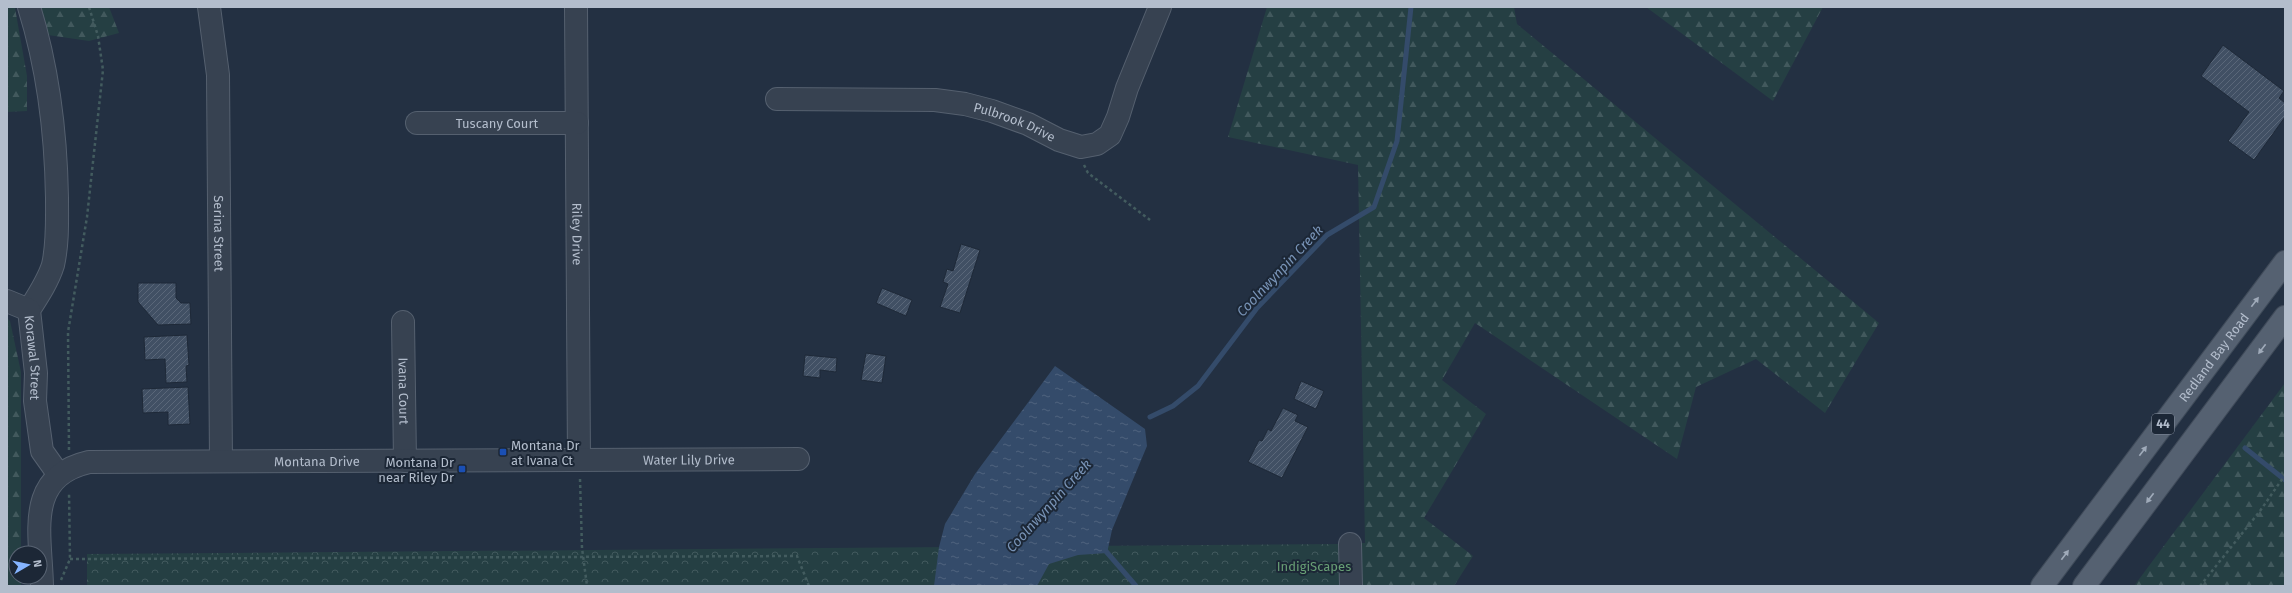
<svg xmlns="http://www.w3.org/2000/svg" width="2292" height="593" font-family="'Fira Sans',sans-serif">
  <style>
    .forest { fill: url(#forest-firs) }
    .park { fill: url(#park-crowns) }
    .water { fill: url(#water-ripples) }
    .lines { fill: none; stroke-linecap: round; stroke-linejoin: round }
    .stream { stroke: #344b6a; stroke-width: 5 }
    .building { fill: url(#building-hatch); stroke: #1e2938 }
    .minor-casing { stroke: #55606f; stroke-width: 24 }
    .major-casing { stroke: #404b5a; stroke-width: 24 }
    .path { stroke: #435c5f; stroke-width: 2.5; stroke-dasharray: 3 3; stroke-linecap: butt }
    .minor { stroke: #374251; stroke-width: 22 }
    .major { stroke: #556171; stroke-width: 22 }
    .oneway { fill: #a0abba }
    .transit-dot { fill: #1a4fb4; stroke: #1c2736; stroke-width: 1.5 }
    .labels { text-anchor: middle; dominant-baseline: central; stroke-width: 4; stroke-linejoin: round; paint-order: stroke }
    .shield { fill: #1c2736; stroke: #86909f; stroke-width: 1 }
    .shield-label { font-size: 12px; font-weight: bold; fill: #b3bdcc }
    .street-label { font-size: 13px; fill: #b3bdcc; stroke: #1c2736 }
    .poi-label { font-size: 13px; fill: #b3bdcc; stroke: #1c2736; text-anchor: start }
    .park-label { font-size: 13px; fill: #689f75; stroke: #1c2736 }
    .water-label { font-size: 14px; font-style: italic; fill: #7893b6; stroke: #1c2736 }
  </style>
  <defs>
    <pattern id="forest-firs" width="22" height="20" patternUnits="userSpaceOnUse"><rect width="22" height="20" fill="#253f43"/><path d="M5 1l3.5 6h-7zM16 11l3.5 6h-7z" fill="#42595d"/></pattern>
    <pattern id="park-crowns" width="20" height="18" patternUnits="userSpaceOnUse"><rect width="20" height="18" fill="#253f43"/><path d="M2 6a3 3 0 1 1 6 0M12 15a3 3 0 1 1 6 0" fill="none" stroke="#42595d"/></pattern>
    <pattern id="water-ripples" width="26" height="14" patternUnits="userSpaceOnUse"><rect width="26" height="14" fill="#344b6a"/><path d="M2 4q2-2 4 0t4 0M15 11q2-2 4 0t4 0" fill="none" stroke="#4f637e"/></pattern>
    <pattern id="building-hatch" width="6" height="6" patternUnits="userSpaceOnUse"><rect width="6" height="6" fill="#415064"/><path d="M-1 1l2-2M0 6l6-6M5 7l2-2" fill="none" stroke="#5a6779"/></pattern>
  </defs>
  <rect width="100%" height="100%" fill="#233042"/>
  <!-- forest -->
  <g class="forest">
    <path d="M7,7l8,1 12,68v35l-20,1z"/>
    <path d="M36,7h73l10,26 -30,8 -41,-6z"/>
    <path d="M1267,7h247l3,17 362,299 -54,90 -69,-54 -60,28 -19,72 -202,-136 -33,57 44,34 -62,104 49,38 -19,30h-417l302,-42 26,-1 -7,-378 -130,-28z"/>
    <path d="M1646,7h177l-50,94z"/>
    <path d="M7,318l3,3 11,51v181h-5v24h5v9h-14z"/>
    <path d="M2285,383v203h-151z"/>
  </g>
  <!-- park -->
  <path class="park" d="M1339,544l1,42h-1253v-32z"/>
  <!-- water -->
  <path class="water" d="M1055,366l90,63 2,17 -35,84 -5,23 -29,2 -29,9 -12,22h-103l5,-39 6,-23 30,-50z"/>
  <g class="lines">
    <!-- stream -->
    <g class="stream">
      <path d="M1150,417l23,-11 25,-20 59,-78 70,-73 47,-28 23,-66 14,-134"/>
      <path d="M2245,448l40,32"/>
      <path d="M1104,549l32,37"/>
    </g>
  </g>
  <!-- building -->
  <g class="building">
    <path d="M2223,45l61,46 -5,7 6,5v14l-31,43 -26,-19 21,-29 -48,-36z"/>
    <path d="M961,244l19,6 -20,63 -20,-6 8,-23 -5,-2 4,-13 6,2z"/>
    <path d="M138,283h38v15l5,5h9l1,21 -33,1 -20,-23z"/>
    <path d="M882,288l30,12 -6,16 -30,-13z"/>
    <path d="M187,335l2,30 -3,1 1,16 -21,1 -1,-24 -20,1 -1,-23z"/>
    <path d="M866,353l20,3 -4,27 -21,-3z"/>
    <path d="M805,355l32,3 -1,14 -16,-2v8l-17,-2z"/>
    <path d="M1301,381l23,10 -8,18 -22,-10z"/>
    <path d="M188,387l2,37 -22,1v-13l-25,1 -1,-24z"/>
    <path d="M1283,408l15,7 -3,6 13,6 -26,51 -34,-16 11,-22 3,1 6,-12 3,2z"/>
  </g>
  <g class="lines">
    <defs>
      <g id="minor">
        <path id="s1" d="M29,7c19,61 27,127 28,191 0,22 1,45 -4,67 -5,16 -15,31 -24,45l7,63 -1,28 7,50 17,24"/>
        <path id="s2" d="M209,7l9,68 3,386"/>
        <path id="s3" d="M576,7l3,453"/>
        <path id="s4" d="M777,99l158,1 30,4 27,7 36,13 31,16 22,7 16,-3 13,-9 8,-18 9,-29 33,-81"/>
        <path id="s5" d="M417,123h160"/>
        <path d="M7,301l22,9"/>
        <path id="s6" d="M403,322l2,139"/>
        <path d="M1350,544l1,42"/>
        <path id="s7" d="M42,586c-1,-52 -18,-109 47,-124l709,-3"/>
      </g>
      <g id="major">
        <path id="s8" d="M2042,586l243,-324"/>
        <path d="M2084,586l201,-269"/>
      </g>
    </defs>
    <!-- minor casing -->
    <use href="#minor" class="minor-casing"/>
    <!-- major casing -->
    <use href="#major" class="major-casing"/>
    <!-- path -->
    <g class="path">
      <path d="M1084,165l4,8 62,47"/>
      <path d="M69,450l-1,-118 19,-115 16,-147 -5,-34 -9,-29"/>
      <path d="M580,479l2,69 5,38"/>
      <path d="M70,559l727,-3 12,30"/>
      <path d="M61,580l9,-21 -1,-67"/>
      <path d="M2200,586l60,-75 25,-36"/>
    </g>
    <!-- minor -->
    <use href="#minor" class="minor"/>
    <!-- major -->
    <use href="#major" class="major"/>
  </g>
  <!-- one-way arrows -->
  <defs><path id="oneway-solid" d="M-6-.8H1V-3.2L6.5 0L1 3.2V.8H-6Z"/></defs>
  <g class="oneway">
    <use href="#oneway-solid" transform="translate(2255 302) rotate(-53)"/>
    <use href="#oneway-solid" transform="translate(2262 349) rotate(127)"/>
    <use href="#oneway-solid" transform="translate(2143 451) rotate(-53)"/>
    <use href="#oneway-solid" transform="translate(2150 498) rotate(127)"/>
    <use href="#oneway-solid" transform="translate(2065 555) rotate(-53)"/>
  </g>
  <!-- markers -->
  <g class="transit-dot">
    <rect x="499" y="448" width="8" height="8" rx="2"/>
    <rect x="458" y="465" width="8" height="8" rx="2"/>
  </g>
  <g class="labels">
    <!-- shield labels -->
    <rect class="shield" x="2152" y="414" width="22" height="20" rx="3"/>
    <g class="shield-label">
      <text x="2163" y="424">44</text>
    </g>
    <!-- street labels -->
    <g class="street-label">
      <text stroke="none"><textPath href="#s5" startOffset="80">Tuscany Court</textPath></text>
      <text stroke="none"><textPath href="#s4" startOffset="241">Pulbrook Drive</textPath></text>
      <text stroke="none"><textPath href="#s2" startOffset="227">Serina Street</textPath></text>
      <text stroke="none"><textPath href="#s3" startOffset="227">Riley Drive</textPath></text>
      <text stroke="none"><textPath href="#s8" startOffset="286">Redland Bay Road</textPath></text>
      <text stroke="none"><textPath href="#s1" startOffset="360">Korawal Street</textPath></text>
      <text stroke="none"><textPath href="#s6" startOffset="69">Ivana Court</textPath></text>
      <text stroke="none"><textPath href="#s7" startOffset="749">Water Lily Drive</textPath></text>
      <text stroke="none"><textPath href="#s7" startOffset="377">Montana Drive</textPath></text>
    </g>
    <!-- poi labels -->
    <g class="poi-label">
      <text x="511" y="445">Montana Dr<tspan x="511" dy="15">at Ivana Ct</tspan></text>
      <text x="454" y="462" text-anchor="end">Montana Dr<tspan x="454" dy="15">near Riley Dr</tspan></text>
    </g>
    <!-- park labels -->
    <g class="park-label">
      <text x="1314" y="566">IndigiScapes</text>
    </g>
    <!-- water labels -->
    <g class="water-label">
      <text transform="translate(1280 271) rotate(-47)">Coolnwynpin Creek</text>
      <text transform="translate(1049 506) rotate(-48)">Coolnwynpin Creek</text>
    </g>
  </g>
  <!-- border -->
  <rect width="2292" height="593" fill="none" stroke="#b3bdcc" stroke-width="16"/>
  <!-- north arrow -->
  <g transform="translate(28 565) rotate(81)"><circle r="19" fill="#1c2736" stroke="#586372"/>
  <path d="M0-3L7 15L0 10L-7 15Z" fill="#85b4ff"/>
  <text y="-6" font-size="11" font-weight="bold" text-anchor="middle" fill="#b3bdcc">N</text>
  </g>
</svg>
